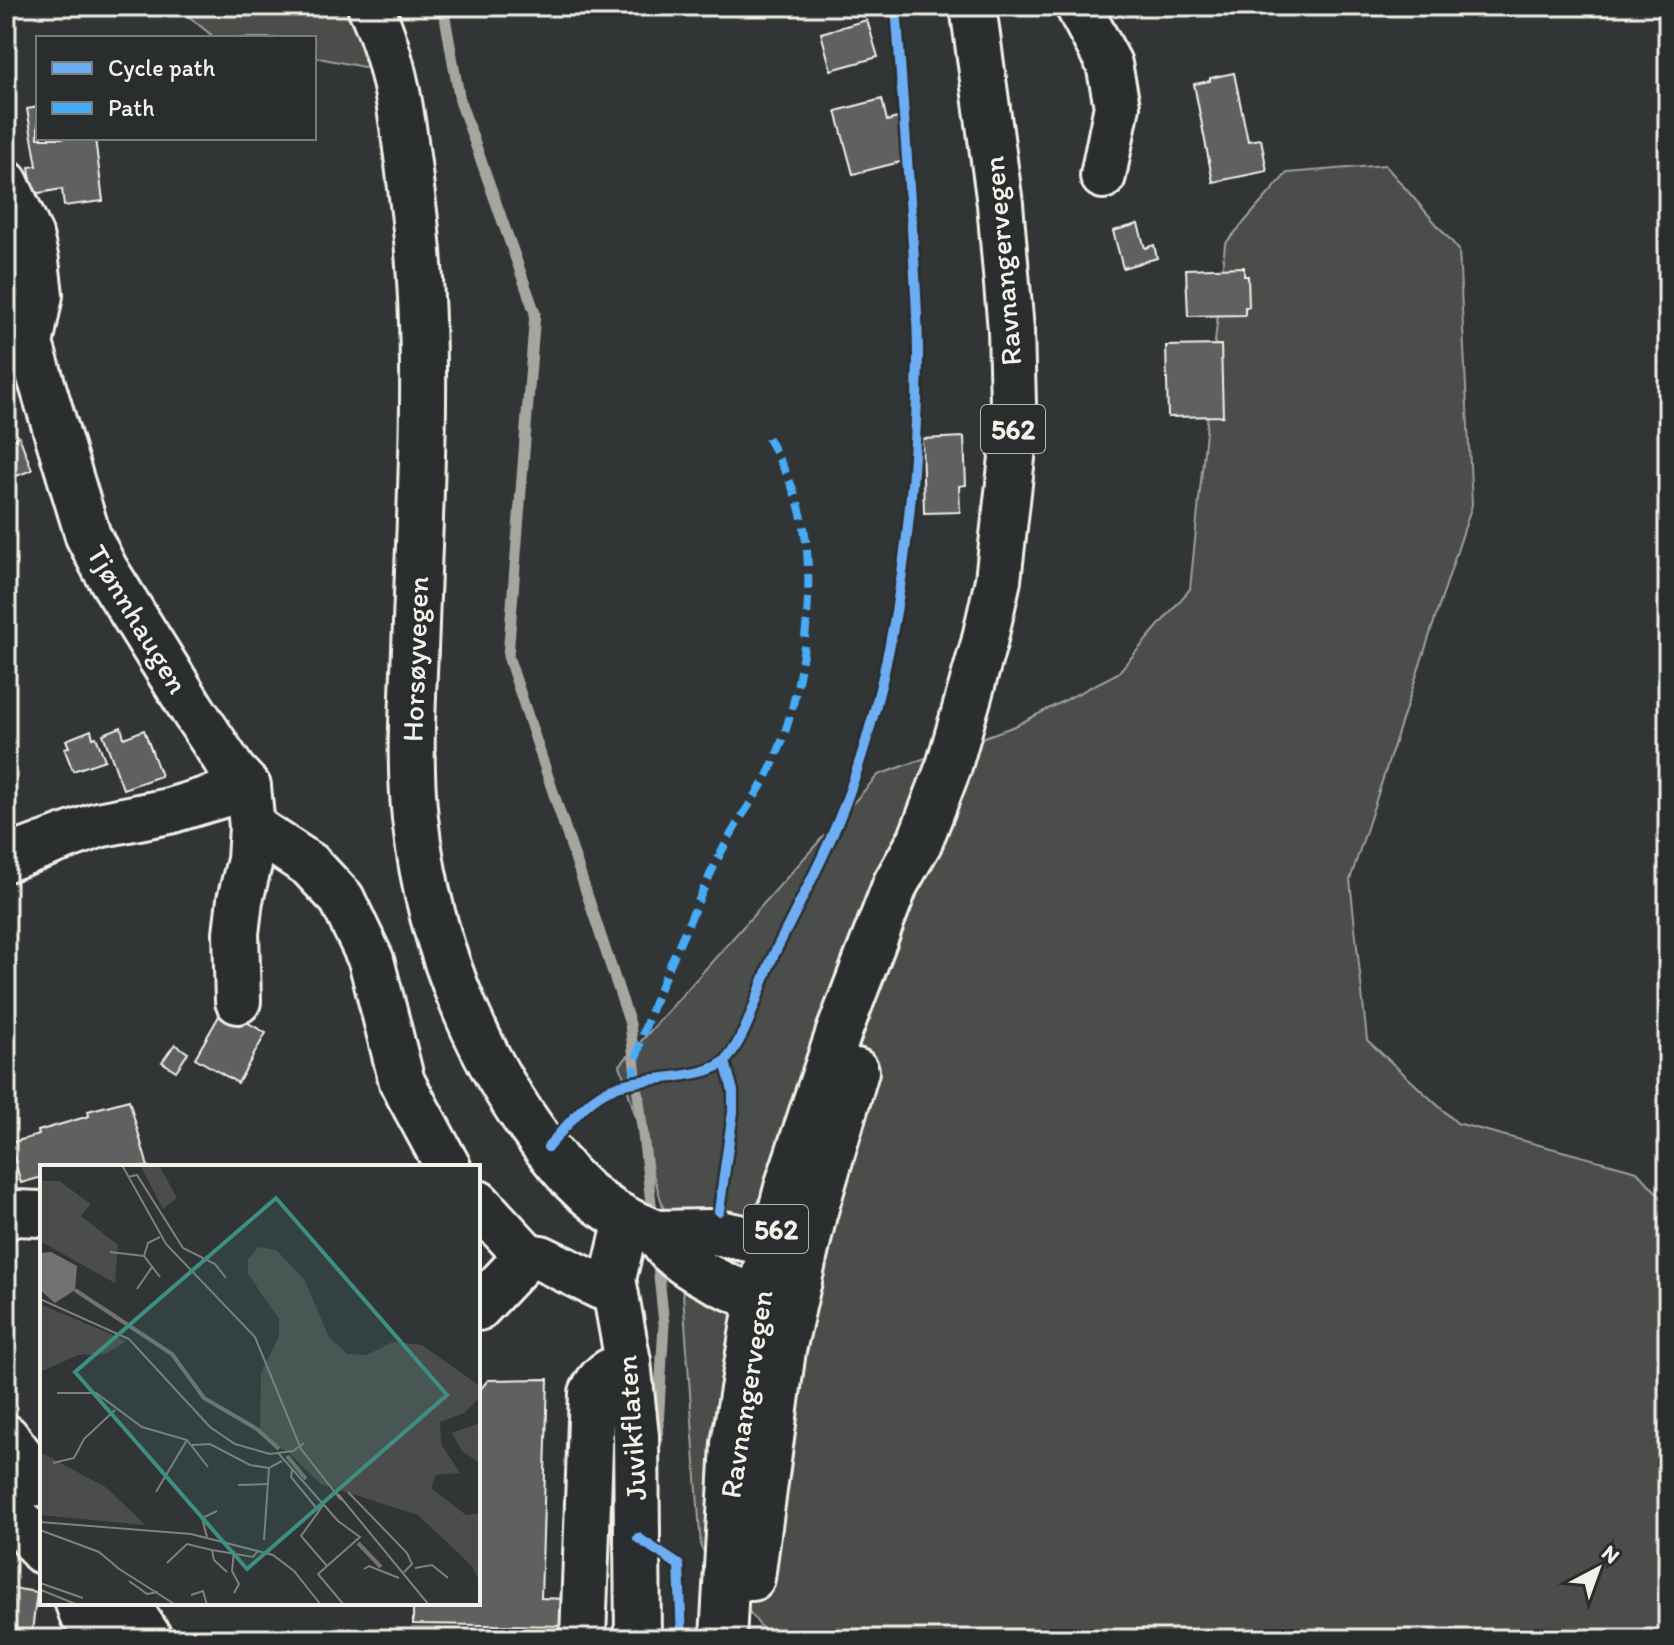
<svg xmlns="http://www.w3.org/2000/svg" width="1674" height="1645" font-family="Itim,sans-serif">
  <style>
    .green { fill: #4b4d4c; stroke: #a09f9a; stroke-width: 2 }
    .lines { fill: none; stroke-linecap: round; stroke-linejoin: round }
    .stream { stroke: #a6a5a0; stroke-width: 11 }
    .building { fill: #5f605f; stroke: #f4f1e8; stroke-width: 2 }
    .minor-casing { stroke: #f4f1e8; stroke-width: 50 }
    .major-casing { stroke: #f4f1e8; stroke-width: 50 }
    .minor { stroke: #2a2d2e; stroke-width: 44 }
    .major { stroke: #2a2d2e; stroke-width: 44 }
    .quiet { stroke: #46acf6; stroke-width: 8; stroke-dasharray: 16 8; stroke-linecap: butt }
    .cycleway-casing { stroke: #2a2d2e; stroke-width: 15 }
    .cycleway { stroke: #6dadf4; stroke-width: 10 }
    .labels { text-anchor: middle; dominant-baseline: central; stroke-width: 7; stroke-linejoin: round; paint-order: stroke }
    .shield { fill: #2a2d2e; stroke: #b7b6b0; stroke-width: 2 }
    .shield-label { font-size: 28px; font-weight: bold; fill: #f4f1e8 }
    .street-label { font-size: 30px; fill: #f4f1e8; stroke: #2a2d2e }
    .inset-river { fill: none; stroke: #727370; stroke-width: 4 }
    .inset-road { fill: none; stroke: #80807d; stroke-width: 2 }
    .view { fill: #3d8f86; fill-opacity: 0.15; stroke: #3d8f86; stroke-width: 4 }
    .inset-edge { fill: none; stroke: #f4f1e8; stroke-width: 4 }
  </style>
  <rect width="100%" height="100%" fill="#323535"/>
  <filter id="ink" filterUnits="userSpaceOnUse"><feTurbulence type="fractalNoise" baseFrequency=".0125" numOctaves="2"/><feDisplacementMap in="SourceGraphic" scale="16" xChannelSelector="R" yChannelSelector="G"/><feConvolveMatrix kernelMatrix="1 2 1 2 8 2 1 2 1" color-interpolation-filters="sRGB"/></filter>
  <g filter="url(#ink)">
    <!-- green -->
    <g class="green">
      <path d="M176,6h169l28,63 -59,-12v-19h-99z"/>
      <path d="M1385,165l74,85 13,255 -122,375 17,160 90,83 180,48 31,34v434h-898l-69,-91 -20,-282 -61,-201 258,-290 137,-49 103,-53 72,-84 35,-345 62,-71z"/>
    </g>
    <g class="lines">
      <!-- stream -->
      <g class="stream">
        <path d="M443,6l17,95 75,212 -27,343 122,368 23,196"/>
        <path d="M657,1443l7,-119 -7,-67"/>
      </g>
    </g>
    <!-- building -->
    <g class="building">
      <path d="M867,20l11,37 -47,13 -10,-37z"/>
      <path d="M1234,73l14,68 13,-2 6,32 -54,11 -19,-98 16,-3v-3z"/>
      <path d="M882,99l5,22 10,-3 11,42 -55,14 -17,-63z"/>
      <path d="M38,107v31h57l8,63 -39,5 -2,-17 -29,5 -4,-27 8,-1 -10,-57z"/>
      <path d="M1138,224l7,24 9,-3 3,13 -34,10 -10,-37z"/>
      <path d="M14,251l17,36 -24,11 -1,-43z"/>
      <path d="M1244,267v9h4l1,31h-4v8l-57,1 -2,-47z"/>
      <path d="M1221,345l2,71 -55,1 -2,-71z"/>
      <path d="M19,436l13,34 -26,10v-39z"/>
      <path d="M964,437l2,48 -7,1 1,26 -36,1 -2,-74z"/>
      <path d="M121,727l3,11 20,-8 17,46 -38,13 -20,-55z"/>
      <path d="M91,730l2,8 3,-1 9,23 -32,11 -9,-23 5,-1 -3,-7z"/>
      <path d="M223,1009l43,24 -28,50 -43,-25z"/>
      <path d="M175,1044l13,9 -12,18 -14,-9z"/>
      <path d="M129,1100l19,67h-106v10l-21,6 -11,-40 29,-8 -1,-4 51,-15 -1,-5z"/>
      <path d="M548,1379l-7,219 25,1v27l-153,-2v-21h65v-211l10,-12z"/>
      <path d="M6,1587l31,5 -6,47h-25z"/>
    </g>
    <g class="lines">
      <defs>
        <g id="minor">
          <path d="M1078,6l31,58 8,42 -14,70"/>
          <path d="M6,183l24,52 6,26 4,34 -10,49 58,192 17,33 87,140 41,62 15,16 4,40 -2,33 -10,40 -4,33 2,68"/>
          <path d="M252,827l58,38 32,34 29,61 31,122 46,85"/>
          <path d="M6,859l92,-34 71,-14 79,-24"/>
          <path d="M478,1203l49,53"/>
          <path d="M6,1217l8,-4 28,1"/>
          <path d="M627,1220l-14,59 15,83 8,74 2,203"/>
          <path d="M527,1256l14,2 60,29 12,-8"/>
          <path d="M478,1308l49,-52"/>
          <path d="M6,1437l36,47"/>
          <path d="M6,1502l36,49"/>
          <path d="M78,1603l4,11 15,1 30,-10"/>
          <path d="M126,1603l24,36"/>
          <path d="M583,1639l9,-246c8,-18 18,-23 36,-31"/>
        </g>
        <g id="major">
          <path d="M370,6c28,59 34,126 42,190 19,142 9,285 4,427 -2,65 -8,130 -1,195 14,131 68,261 156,360 16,17 38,33 58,43 8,4 19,7 26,12 6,5 9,12 14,17 25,24 58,36 89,49l41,-18"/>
          <path d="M655,1233l59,-1 59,12 15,22"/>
          <path d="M752,1578l31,-228 31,-136 42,-143"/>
          <path d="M723,1639l11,-195 24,-145 30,-115 51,-152 57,-149 24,-42 29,-75 35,-123 14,-63 16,-140 -3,-110 -11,-126 -27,-198"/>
        </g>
      </defs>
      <!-- minor casing -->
      <use href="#minor" class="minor-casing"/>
      <!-- major casing -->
      <use href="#major" class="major-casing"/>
      <!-- minor -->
      <use href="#minor" class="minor"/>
      <!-- major -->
      <use href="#major" class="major"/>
      <!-- quiet -->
      <path class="quiet" d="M633,1082c5,-49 28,-97 48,-142 16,-35 30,-71 49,-104 12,-22 27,-41 38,-62 34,-66 51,-189 33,-260 -7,-29 -23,-57 -37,-83"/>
      <defs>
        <g id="cycleway">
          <path d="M548,1147c19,-21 39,-50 67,-60 26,-11 95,-7 112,-28 26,-33 32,-77 51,-113 25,-50 52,-100 71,-153 50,-138 67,-290 69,-436 0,-48 -4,-96 -7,-143 -5,-69 -10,-139 -15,-208"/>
          <path d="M719,1211l14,-99v-21l-8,-29"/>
          <path d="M638,1538l41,27 3,74"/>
        </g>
      </defs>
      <!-- cycleway casing -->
      <use href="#cycleway" class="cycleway-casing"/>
      <!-- cycleway -->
      <use href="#cycleway" class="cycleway"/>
    </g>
  </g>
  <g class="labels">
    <!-- shield labels -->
    <g class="shield">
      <rect x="981" y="405" width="64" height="48" rx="6"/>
      <rect x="744" y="1205" width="64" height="48" rx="6"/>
    </g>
    <g class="shield-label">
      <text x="1013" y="429">562</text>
      <text x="776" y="1229">562</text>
    </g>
    <!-- street labels -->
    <g class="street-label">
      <text transform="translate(1002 261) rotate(-95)">Ravnangervegen</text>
      <text transform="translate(138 619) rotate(59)">Tjønnhaugen</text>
      <text transform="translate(415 659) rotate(-88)">Horsøyvegen</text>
      <text transform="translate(746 1394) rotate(-81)">Ravnangervegen</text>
      <text transform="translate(631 1428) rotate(-94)">Juvikflaten</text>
    </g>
  </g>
  <!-- overview -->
  <g transform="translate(40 1165)">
    <rect width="440" height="440" fill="#323535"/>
    <path d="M100,0h19l18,33 -14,11zM0,16h19l32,23 -10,12 37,29 -3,38 -75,-42zM218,82l18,3 28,29 25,58 18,17 20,1 26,-13 29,3 58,41v11l-16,16 -24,9 1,22 19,29 -24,2 -5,13 35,27 14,-2v70l-8,-17 -54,-51 -97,-31 -32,-31 -29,-18 1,-62 18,-37v-17l-31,-45v-15zM0,139l87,37 -22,13 -27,1 -38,17zM440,258v40l-18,-12 -10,-18zM0,287l67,36 38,37 -105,-10z" fill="#4b4d4c"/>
    <path d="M11,87l26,14 -2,24 -20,13 -15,-13v-37z" fill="#727370"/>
    <path class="inset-river" d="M35,125l97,64 32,44 53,31 22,20M247,291l19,23M318,378l23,24"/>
    <path class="inset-road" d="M82,0l44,79 89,93 46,112 40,51M88,12l9,-2 46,73 32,16 11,14M70,87l34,4M120,112l-16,-21 4,-13 12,-6M97,124l15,-22M0,134l89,40 81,88 25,17 35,10 23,-3 11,-8M17,228h39l46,34 45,13 21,27M152,280l18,-1 40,21 19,3 13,-7M238,288l60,68 22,16 -42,37 26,31M13,298l21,-5 10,-19 31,-29M252,305l-1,7 27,33M198,320l31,-1M116,327l31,-52M308,327l59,61 5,11 -8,8M298,329l91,111M284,339l-23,32 26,30M0,357l151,12 82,21 21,16 27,34M0,365l59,22 19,16M167,372l-5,-19 15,-7M224,375l5,-72M127,398l20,-19 25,6M76,402l60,38M375,403l17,-3 16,13M324,404l5,-3 30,12M187,407l-13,-12 -2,-10 41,7 5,-6M89,416l18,13 11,-2M0,418l43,15M1,425l37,15M194,428l5,-9 -7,-13 2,-20M151,430l12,-4 4,14M107,440l26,-1"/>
    <path class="view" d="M236,33l171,197 -200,174 -172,-197z"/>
    <rect width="440" height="440" class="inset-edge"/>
  </g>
  <!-- margin -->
  <rect width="1674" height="1645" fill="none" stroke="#2a2d2e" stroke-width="32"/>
  <rect x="16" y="16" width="1642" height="1613" fill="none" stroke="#f4f1e8" stroke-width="3" filter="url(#ink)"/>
  <!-- legend -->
  <rect x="36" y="36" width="280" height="104" fill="#2a2d2e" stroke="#7b7b78" stroke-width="2"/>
  <rect x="52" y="62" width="40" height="12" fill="#6dadf4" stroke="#7b7b78" stroke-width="2"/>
  <text x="108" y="76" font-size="24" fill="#f4f1e8">Cycle path</text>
  <rect x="52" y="102" width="40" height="12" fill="#46acf6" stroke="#7b7b78" stroke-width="2"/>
  <text x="108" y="116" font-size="24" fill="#f4f1e8">Path</text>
  <!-- north arrow -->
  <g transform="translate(1598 1569) rotate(41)" stroke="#2a2d2e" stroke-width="6" paint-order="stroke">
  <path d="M0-6L14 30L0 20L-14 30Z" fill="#f4f1e8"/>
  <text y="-12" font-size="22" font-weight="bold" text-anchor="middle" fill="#f4f1e8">N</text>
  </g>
</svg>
